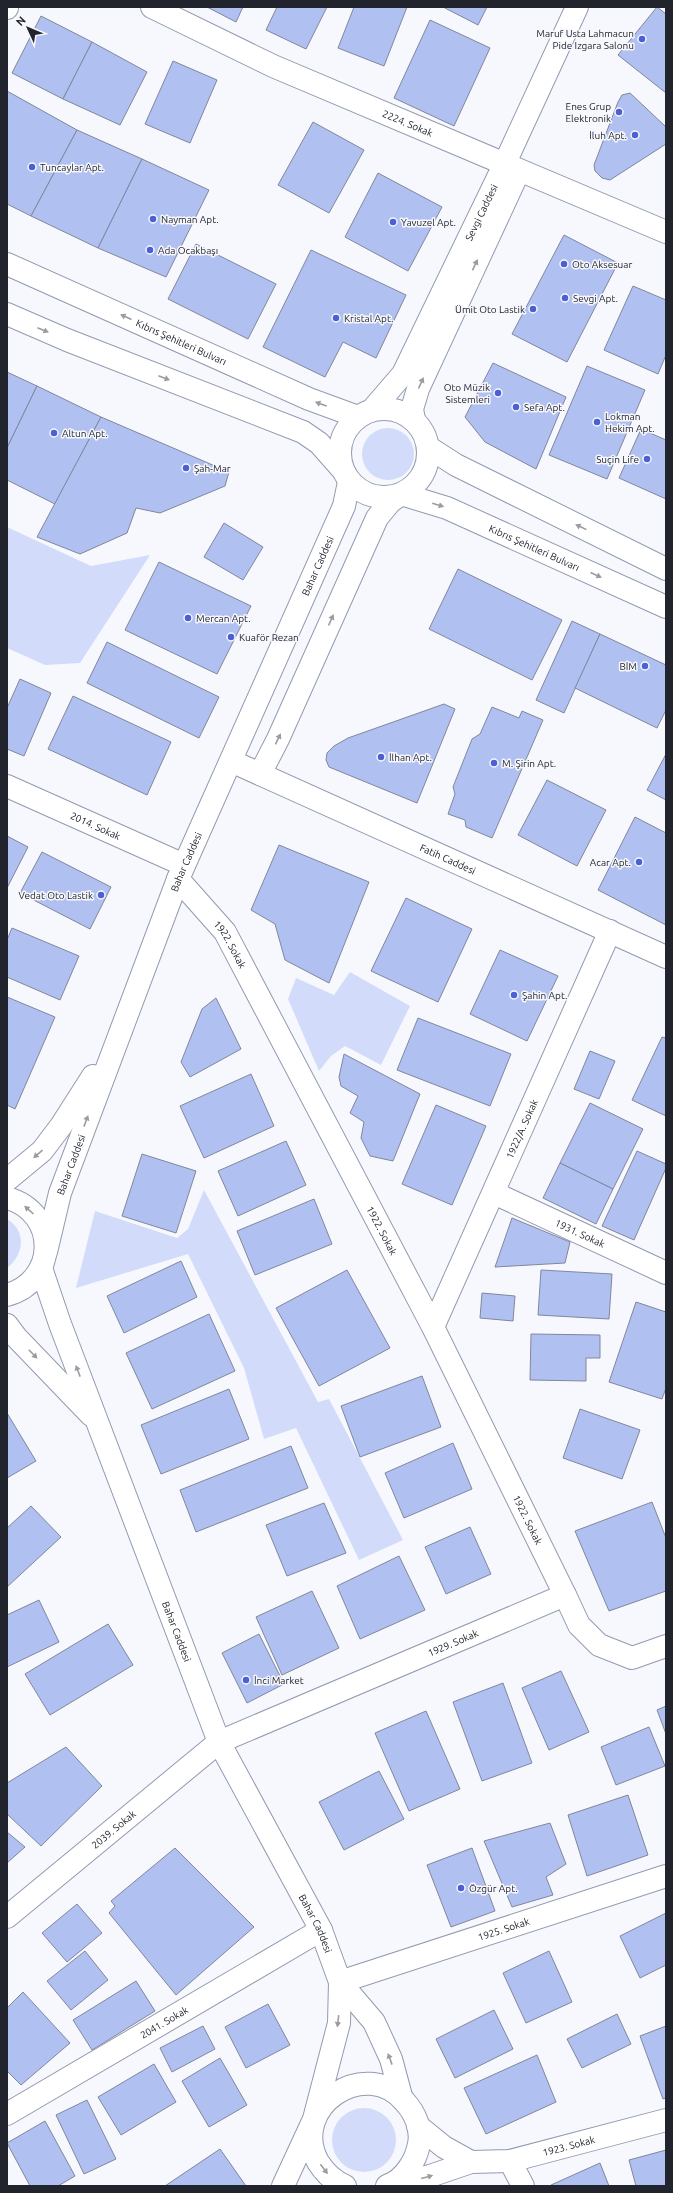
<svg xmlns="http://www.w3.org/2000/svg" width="673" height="2193" font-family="Ubuntu,sans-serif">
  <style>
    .green { fill: #d2dcfa }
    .building { fill: #b0c0f1; stroke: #80879d }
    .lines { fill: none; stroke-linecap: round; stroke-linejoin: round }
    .minor-casing { stroke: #939ab0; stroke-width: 24 }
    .tertiary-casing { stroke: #939ab0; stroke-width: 24 }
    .secondary-casing { stroke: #939ab0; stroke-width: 24 }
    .minor { stroke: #fff; stroke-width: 22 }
    .tertiary { stroke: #fff; stroke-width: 22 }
    .secondary { stroke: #fff; stroke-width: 22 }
    .oneway { fill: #9c9ca0 }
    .poi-dot { fill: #4b60d5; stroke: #f7f8fd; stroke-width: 1.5 }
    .labels { text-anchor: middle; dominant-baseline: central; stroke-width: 3; stroke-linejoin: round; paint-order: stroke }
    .poi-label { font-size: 10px; fill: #22242d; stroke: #f7f8fd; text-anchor: start }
    .street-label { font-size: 10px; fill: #22242d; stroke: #f7f8fd }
  </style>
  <rect width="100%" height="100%" fill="#f7f8fd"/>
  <!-- green -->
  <g class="green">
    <circle cx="388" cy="454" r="26"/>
    <path d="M7,527l84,39 59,-11 -70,108 -35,2 -38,-17z"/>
    <path d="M350,972l60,34 -29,59 -36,-19 -14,10 -12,15 -31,-72 8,-21 38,17z"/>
    <path d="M204,1190l114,212 11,-3 74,141 -44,20 -63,-132 -32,11 -20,-71 -56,-114 -112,34 19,-77 82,27 11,-9z"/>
    <path d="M7,1219c20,12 17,36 0,49z"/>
    <circle cx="364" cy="2140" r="32"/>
  </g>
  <!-- building -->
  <g class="building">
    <path d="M207,7h36l-7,15z"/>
    <path d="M277,7h50l-21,42 -40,-19z"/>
    <path d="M354,7h53l-23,59 -46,-18z"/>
    <path d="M443,7h44l-9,18z"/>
    <path d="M657,7l9,7v79l-48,-38z"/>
    <path d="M41,16l51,26 -29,57 -51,-26z"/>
    <path d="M430,20l60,28 -36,78 -60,-28z"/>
    <path d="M92,42l55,30 -27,53 -57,-26z"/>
    <path d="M173,61l44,19 -27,63 -45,-19z"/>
    <path d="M7,91l70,39 -46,86 -24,-12z"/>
    <path d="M630,93l36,34v17l-56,36 -8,-2 -7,-7 -1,-6 24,-63 4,-7z"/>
    <path d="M313,122l51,28 -35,63 -51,-28z"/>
    <path d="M77,130l65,29 -44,89 -67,-32z"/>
    <path d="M142,159l67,31 -43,87 -68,-29z"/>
    <path d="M378,173l64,34 -34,64 -63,-34z"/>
    <path d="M564,235l54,28 -51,99 -55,-28z"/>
    <path d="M196,244l80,40 -28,55 -80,-40z"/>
    <path d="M311,250l95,45 -30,63 -33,-16 -18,35 -62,-30z"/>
    <path d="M633,286l33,14v55l-8,19 -54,-24z"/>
    <path d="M493,363l73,34 -30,72 -51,-27 -20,-25z"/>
    <path d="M587,366l58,24 -38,89 -58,-24z"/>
    <path d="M7,372l30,14 -30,62z"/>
    <path d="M37,386l64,31 -46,87 -48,-24v-32z"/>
    <path d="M101,417l128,55 -4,14 -65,27 -24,-5 -9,25 -47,21 -43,-17z"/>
    <path d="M641,429l25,11v59l-47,-21z"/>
    <path d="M224,523l39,24 -20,33 -39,-23z"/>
    <path d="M159,562l92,44 -34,68 -92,-44z"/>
    <path d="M458,569l104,51 -30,60 -103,-51z"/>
    <path d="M572,621l28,13 -36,79 -28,-13z"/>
    <path d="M600,634l66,31v45l-9,18 -82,-40z"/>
    <path d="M107,642l112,55 -20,41 -112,-55z"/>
    <path d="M20,679l31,14 -27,63 -17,-7v-41z"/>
    <path d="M73,696l98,46 -24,53 -99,-46z"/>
    <path d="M444,704l11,5 -38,94 -88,-36 -3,-7 1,-7 7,-7 14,-8z"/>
    <path d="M492,707l27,11 3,-7 21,9 -51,118 -26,-11 -1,-7 -17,-6 7,-20 -2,-7 19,-48 8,-5z"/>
    <path d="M666,754v46l-19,-10z"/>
    <path d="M547,780l59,30 -29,56 -59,-31z"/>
    <path d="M635,817l31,16v92l-68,-35z"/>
    <path d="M7,836l21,11 -21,41z"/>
    <path d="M279,845l90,37 -40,101 -44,-23 -10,-36 -24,-14z"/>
    <path d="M42,852l69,35 -21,42 -70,-36z"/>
    <path d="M406,898l66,31 -34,73 -67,-31z"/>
    <path d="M12,928l67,28 -19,44 -53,-23v-37z"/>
    <path d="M500,950l58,26 -31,65 -57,-27z"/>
    <path d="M7,997l48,20 -40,92 -8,-4z"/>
    <path d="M216,998l25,51 -51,28 -9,-15 21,-53z"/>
    <path d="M418,1018l93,36 -21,52 -93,-36z"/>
    <path d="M662,1037l4,1v78l-34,-16z"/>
    <path d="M590,1051l25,10 -16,38 -25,-10z"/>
    <path d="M344,1054l76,40 -27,67 -23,-5 -9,-18 3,-16 -14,-9 8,-17 -17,-10 -2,-9z"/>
    <path d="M251,1074l23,52 -70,32 -24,-52z"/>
    <path d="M590,1103l53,26 -30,60 -53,-26z"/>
    <path d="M436,1105l50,21 -34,79 -50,-21z"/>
    <path d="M286,1141l20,44 -68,31 -20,-45z"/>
    <path d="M637,1151l29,13v4l-32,72 -32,-14z"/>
    <path d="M142,1154l54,17 -20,62 -54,-17z"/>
    <path d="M560,1163l53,26 -17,35 -53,-26z"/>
    <path d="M314,1199l18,45 -77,31 -18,-44z"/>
    <path d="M512,1218l58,24 -5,21 -70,4z"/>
    <path d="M181,1261l16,36 -73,36 -17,-37z"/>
    <path d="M347,1270l43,78 -71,38 -43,-78z"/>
    <path d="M541,1270l71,4 -3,45 -71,-4z"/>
    <path d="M482,1293l33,3 -2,25 -33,-3z"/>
    <path d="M636,1302l30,10v76l-4,11 -53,-17z"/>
    <path d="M209,1314l26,57 -83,38 -26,-56z"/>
    <path d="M531,1334l69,1v23h-14v23l-56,-1z"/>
    <path d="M422,1376l19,51 -81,30 -19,-51z"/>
    <path d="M229,1389l20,50 -88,35 -20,-49z"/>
    <path d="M580,1409l60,21 -18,49 -59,-21z"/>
    <path d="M7,1413l29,48 -29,17z"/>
    <path d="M453,1443l19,46 -68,29 -19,-45z"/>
    <path d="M291,1446l17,42 -112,44 -16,-42z"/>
    <path d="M652,1502l14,36v53l-57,20 -34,-80z"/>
    <path d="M324,1503l22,50 -59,23 -21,-51z"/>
    <path d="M31,1506l30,31 -54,50v-59z"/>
    <path d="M470,1527l21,47 -45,20 -21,-47z"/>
    <path d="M399,1556l26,54 -65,29 -23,-53z"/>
    <path d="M312,1591l27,57 -57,27 -26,-58z"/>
    <path d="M39,1600l20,42 -52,25v-52z"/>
    <path d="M108,1624l25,41 -83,50 -25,-41z"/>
    <path d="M259,1634l25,50 -37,19 -25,-50z"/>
    <path d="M561,1671l28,61 -40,18 -27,-62z"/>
    <path d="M503,1683l29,80 -50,18 -29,-79z"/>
    <path d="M666,1706v28l-9,-24z"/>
    <path d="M426,1711l34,78 -51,22 -34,-78z"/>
    <path d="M649,1727l16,39 -49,19 -15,-38z"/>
    <path d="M66,1747l36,39 -61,60 -34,-32v-31z"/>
    <path d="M379,1771l25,48 -60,31 -25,-48z"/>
    <path d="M628,1795l20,60 -61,21 -19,-61z"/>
    <path d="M550,1823l16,41 -20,13 7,18 -41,12 -28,-66z"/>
    <path d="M7,1832l18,15 -18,16z"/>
    <path d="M175,1848l79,79 -78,68 -67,-82 6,-7 -4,-5z"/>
    <path d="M472,1848l23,63 -44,16 -24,-62z"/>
    <path d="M77,1904l25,29 -35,29 -25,-29z"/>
    <path d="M666,1913v52l-26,13 -20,-42z"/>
    <path d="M85,1951l23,29 -37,30 -24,-29z"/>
    <path d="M549,1951l23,51 -46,21 -23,-50z"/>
    <path d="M136,1981l19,30 -63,39 -19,-30z"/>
    <path d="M23,1992l47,51 -49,42 -14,-14v-63z"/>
    <path d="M268,2004l22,41 -44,23 -21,-41z"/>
    <path d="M494,2010l19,39 -58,29 -19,-39z"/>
    <path d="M617,2014l14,30 -49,24 -15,-29z"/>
    <path d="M203,2026l12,23 -43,23 -12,-24z"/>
    <path d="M666,2026v72l-3,1 -23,-63z"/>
    <path d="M537,2055l19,47 -70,32 -22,-46z"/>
    <path d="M220,2058l27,47 -38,22 -27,-46z"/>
    <path d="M154,2064l22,38 -55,33 -23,-38z"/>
    <path d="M87,2100l29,59 -32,15 -28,-59z"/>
    <path d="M45,2121l30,55 -17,10h-28l-23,-43z"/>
    <path d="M220,2149l26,37h-81z"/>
    <path d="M666,2150v36h-30l-7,-26z"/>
    <path d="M600,2163l9,23h-57l-1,-1z"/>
  </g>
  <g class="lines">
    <defs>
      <g id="minor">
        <path id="s1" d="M152,7l121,59 393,166"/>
        <path d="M7,8v-1"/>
        <path id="s2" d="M7,786l177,79"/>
        <path id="s3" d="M178,879l47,53 208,395 132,268"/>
        <path id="s4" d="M494,1193l172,80"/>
        <path id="s5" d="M433,1327l177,-396"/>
        <path id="s6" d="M7,1917l212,-175 346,-147 14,30 20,20 33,13 34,-12"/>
        <path id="s7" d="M340,1982l326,-106"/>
        <path id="s8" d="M7,2114l314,-184"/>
        <path d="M418,2126l26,21 27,15"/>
        <path d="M510,2161l13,25"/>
        <path id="s9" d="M389,2185l41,-9 41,-14 39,-1 156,-41"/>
      </g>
      <g id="tertiary">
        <path id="s10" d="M372,410l31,-36 101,-209 73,-158"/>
        <path d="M414,420l-2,-11 6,-20 101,-218"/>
        <path id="s11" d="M231,761l435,196"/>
        <path d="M260,774l18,-35 99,-221 13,-16 11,-8"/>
        <path d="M7,1180l35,-29 19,-25 32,-50"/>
        <path d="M7,1198c52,14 51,83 0,97"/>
        <path id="s12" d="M46,1252l14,-59 118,-314 166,-373 5,-24"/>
        <path id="s13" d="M41,1268l19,56 159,418 102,188 19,52 34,40 17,37 10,37"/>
        <path d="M7,1325l9,12 75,78"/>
        <path d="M283,2186l31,-67 25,-96 1,-41"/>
        <path d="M345,2186c-12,-5 -20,-13 -27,-24 -30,-55 48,-107 87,-60 10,11 17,27 14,42 -3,17 -15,36 -32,42"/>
      </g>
      <g id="secondary">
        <path id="s14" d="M7,264l302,135 49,18"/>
        <path d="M7,314l60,26 236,92 16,11 23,26"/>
        <circle cx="384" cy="453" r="44"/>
        <path d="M428,447l28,18 210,104"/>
        <path id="s15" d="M401,494l46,14 219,99"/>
      </g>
    </defs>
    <!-- minor casing -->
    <use href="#minor" class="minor-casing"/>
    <!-- tertiary casing -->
    <use href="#tertiary" class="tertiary-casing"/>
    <!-- secondary casing -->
    <use href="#secondary" class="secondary-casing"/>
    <!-- minor -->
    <use href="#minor" class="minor"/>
    <!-- tertiary -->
    <use href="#tertiary" class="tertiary"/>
    <!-- secondary -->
    <use href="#secondary" class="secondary"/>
  </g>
  <!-- one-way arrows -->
  <defs><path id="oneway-solid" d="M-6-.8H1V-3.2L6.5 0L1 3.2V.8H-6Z"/></defs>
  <g class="oneway">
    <use href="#oneway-solid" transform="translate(475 265) rotate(-65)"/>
    <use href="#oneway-solid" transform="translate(126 317) rotate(-156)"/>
    <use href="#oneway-solid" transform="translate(43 330) rotate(23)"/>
    <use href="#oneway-solid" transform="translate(164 378) rotate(21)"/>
    <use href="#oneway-solid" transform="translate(421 383) rotate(-66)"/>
    <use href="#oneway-solid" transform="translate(321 404) rotate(-160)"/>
    <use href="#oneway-solid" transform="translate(438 505) rotate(16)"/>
    <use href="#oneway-solid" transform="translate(581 527) rotate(-154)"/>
    <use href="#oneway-solid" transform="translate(596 575) rotate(24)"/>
    <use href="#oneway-solid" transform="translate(331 620) rotate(-66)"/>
    <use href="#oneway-solid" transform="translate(278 739) rotate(-64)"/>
    <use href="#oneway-solid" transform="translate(86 1121) rotate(-70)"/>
    <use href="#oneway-solid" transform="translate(38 1154) rotate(139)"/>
    <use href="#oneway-solid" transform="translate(29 1210) rotate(-138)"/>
    <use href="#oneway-solid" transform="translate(33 1354) rotate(46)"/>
    <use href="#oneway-solid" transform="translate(78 1371) rotate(-111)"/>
    <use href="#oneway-solid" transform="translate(338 2021) rotate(97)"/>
    <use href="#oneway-solid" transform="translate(390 2059) rotate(-110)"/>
    <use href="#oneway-solid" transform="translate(324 2169) rotate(53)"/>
    <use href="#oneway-solid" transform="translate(427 2177) rotate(-15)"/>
  </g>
  <!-- markers -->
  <g class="poi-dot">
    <circle cx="642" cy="39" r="4"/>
    <circle cx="619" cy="112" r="4"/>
    <circle cx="635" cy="135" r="4"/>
    <circle cx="32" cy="167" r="4"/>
    <circle cx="153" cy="219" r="4"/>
    <circle cx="393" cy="222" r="4"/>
    <circle cx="150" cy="250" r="4"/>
    <circle cx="564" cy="264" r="4"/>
    <circle cx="565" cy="298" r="4"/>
    <circle cx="533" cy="309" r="4"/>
    <circle cx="336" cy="318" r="4"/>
    <circle cx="498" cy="393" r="4"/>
    <circle cx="516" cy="407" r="4"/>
    <circle cx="597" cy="422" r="4"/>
    <circle cx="54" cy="433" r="4"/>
    <circle cx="647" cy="459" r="4"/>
    <circle cx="186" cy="468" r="4"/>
    <circle cx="188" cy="618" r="4"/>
    <circle cx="231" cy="637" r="4"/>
    <circle cx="645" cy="666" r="4"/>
    <circle cx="381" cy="757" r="4"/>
    <circle cx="494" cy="763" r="4"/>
    <circle cx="639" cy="862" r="4"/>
    <circle cx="101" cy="895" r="4"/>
    <circle cx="514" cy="995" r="4"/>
    <circle cx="246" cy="1680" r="4"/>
    <circle cx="461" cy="1888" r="4"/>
  </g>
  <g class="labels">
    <!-- poi labels -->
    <g class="poi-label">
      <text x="634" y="33" text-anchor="end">Maruf Usta Lahmacun<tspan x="634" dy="12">Pide Izgara Salonu</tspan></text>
      <text x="611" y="106" text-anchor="end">Enes Grup<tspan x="611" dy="12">Elektronik</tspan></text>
      <text x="627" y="135" text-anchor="end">İluh Apt.</text>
      <text x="40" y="167">Tuncaylar Apt.</text>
      <text x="161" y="219">Nayman Apt.</text>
      <text x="401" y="222">Yavuzel Apt.</text>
      <text x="158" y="250">Ada Ocakbaşı</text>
      <text x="572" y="264">Oto Aksesuar</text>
      <text x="573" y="298">Sevgi Apt.</text>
      <text x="525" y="309" text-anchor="end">Ümit Oto Lastik</text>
      <text x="344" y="318">Kristal Apt.</text>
      <text x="490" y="387" text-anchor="end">Oto Müzik<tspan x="490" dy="12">Sistemleri</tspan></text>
      <text x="524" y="407">Sefa Apt.</text>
      <text x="605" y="416">Lokman<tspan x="605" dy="12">Hekim Apt.</tspan></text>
      <text x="62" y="433">Altun Apt.</text>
      <text x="639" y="459" text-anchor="end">Suçin Life</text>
      <text x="194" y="468">Şah-Mar</text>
      <text x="196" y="618">Mercan Apt.</text>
      <text x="239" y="637">Kuaför Rezan</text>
      <text x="637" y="666" text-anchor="end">BİM</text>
      <text x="389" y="757">İlhan Apt.</text>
      <text x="502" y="763">M. Şirin Apt.</text>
      <text x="631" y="862" text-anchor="end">Acar Apt.</text>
      <text x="93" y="895" text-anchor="end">Vedat Oto Lastik</text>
      <text x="522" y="995">Şahin Apt.</text>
      <text x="254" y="1680">İnci Market</text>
      <text x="469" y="1888">Özgür Apt.</text>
    </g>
    <!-- street labels -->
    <g class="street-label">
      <text stroke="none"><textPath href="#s1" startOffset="281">2224. Sokak</textPath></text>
      <text stroke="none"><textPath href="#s10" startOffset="227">Sevgi Caddesi</textPath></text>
      <text stroke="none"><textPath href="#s14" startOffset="191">Kıbrıs Şehitleri Bulvarı</textPath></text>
      <text stroke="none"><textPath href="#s15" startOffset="144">Kıbrıs Şehitleri Bulvarı</textPath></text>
      <text stroke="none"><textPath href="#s12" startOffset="739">Bahar Caddesi</textPath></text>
      <text stroke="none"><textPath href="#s2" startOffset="97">2014. Sokak</textPath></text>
      <text stroke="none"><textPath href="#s11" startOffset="238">Fatih Caddesi</textPath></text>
      <text stroke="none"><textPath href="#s12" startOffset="415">Bahar Caddesi</textPath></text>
      <text stroke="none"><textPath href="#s3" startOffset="84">1922. Sokak</textPath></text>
      <text stroke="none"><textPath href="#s5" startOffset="217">1922/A. Sokak</textPath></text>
      <text stroke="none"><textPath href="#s12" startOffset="91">Bahar Caddesi</textPath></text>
      <text stroke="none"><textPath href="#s3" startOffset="408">1922. Sokak</textPath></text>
      <text stroke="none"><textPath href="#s4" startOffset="95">1931. Sokak</textPath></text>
      <text stroke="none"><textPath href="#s3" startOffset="732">1922. Sokak</textPath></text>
      <text stroke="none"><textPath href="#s13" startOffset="388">Bahar Caddesi</textPath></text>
      <text stroke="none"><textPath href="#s6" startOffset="529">1929. Sokak</textPath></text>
      <text stroke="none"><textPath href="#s6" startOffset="138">2039. Sokak</textPath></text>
      <text stroke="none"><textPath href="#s13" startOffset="712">Bahar Caddesi</textPath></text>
      <text stroke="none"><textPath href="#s7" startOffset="172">1925. Sokak</textPath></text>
      <text stroke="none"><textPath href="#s8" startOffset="182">2041. Sokak</textPath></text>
      <text stroke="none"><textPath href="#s9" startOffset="185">1923. Sokak</textPath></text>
    </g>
  </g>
  <!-- border -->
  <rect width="673" height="2193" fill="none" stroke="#22242d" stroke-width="16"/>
  <!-- north arrow -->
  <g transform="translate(28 28) rotate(314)" stroke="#f7f8fd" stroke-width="3" paint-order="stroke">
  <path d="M0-3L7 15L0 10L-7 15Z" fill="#22242d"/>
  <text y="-6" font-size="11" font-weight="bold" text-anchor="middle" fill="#22242d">N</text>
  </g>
</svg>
